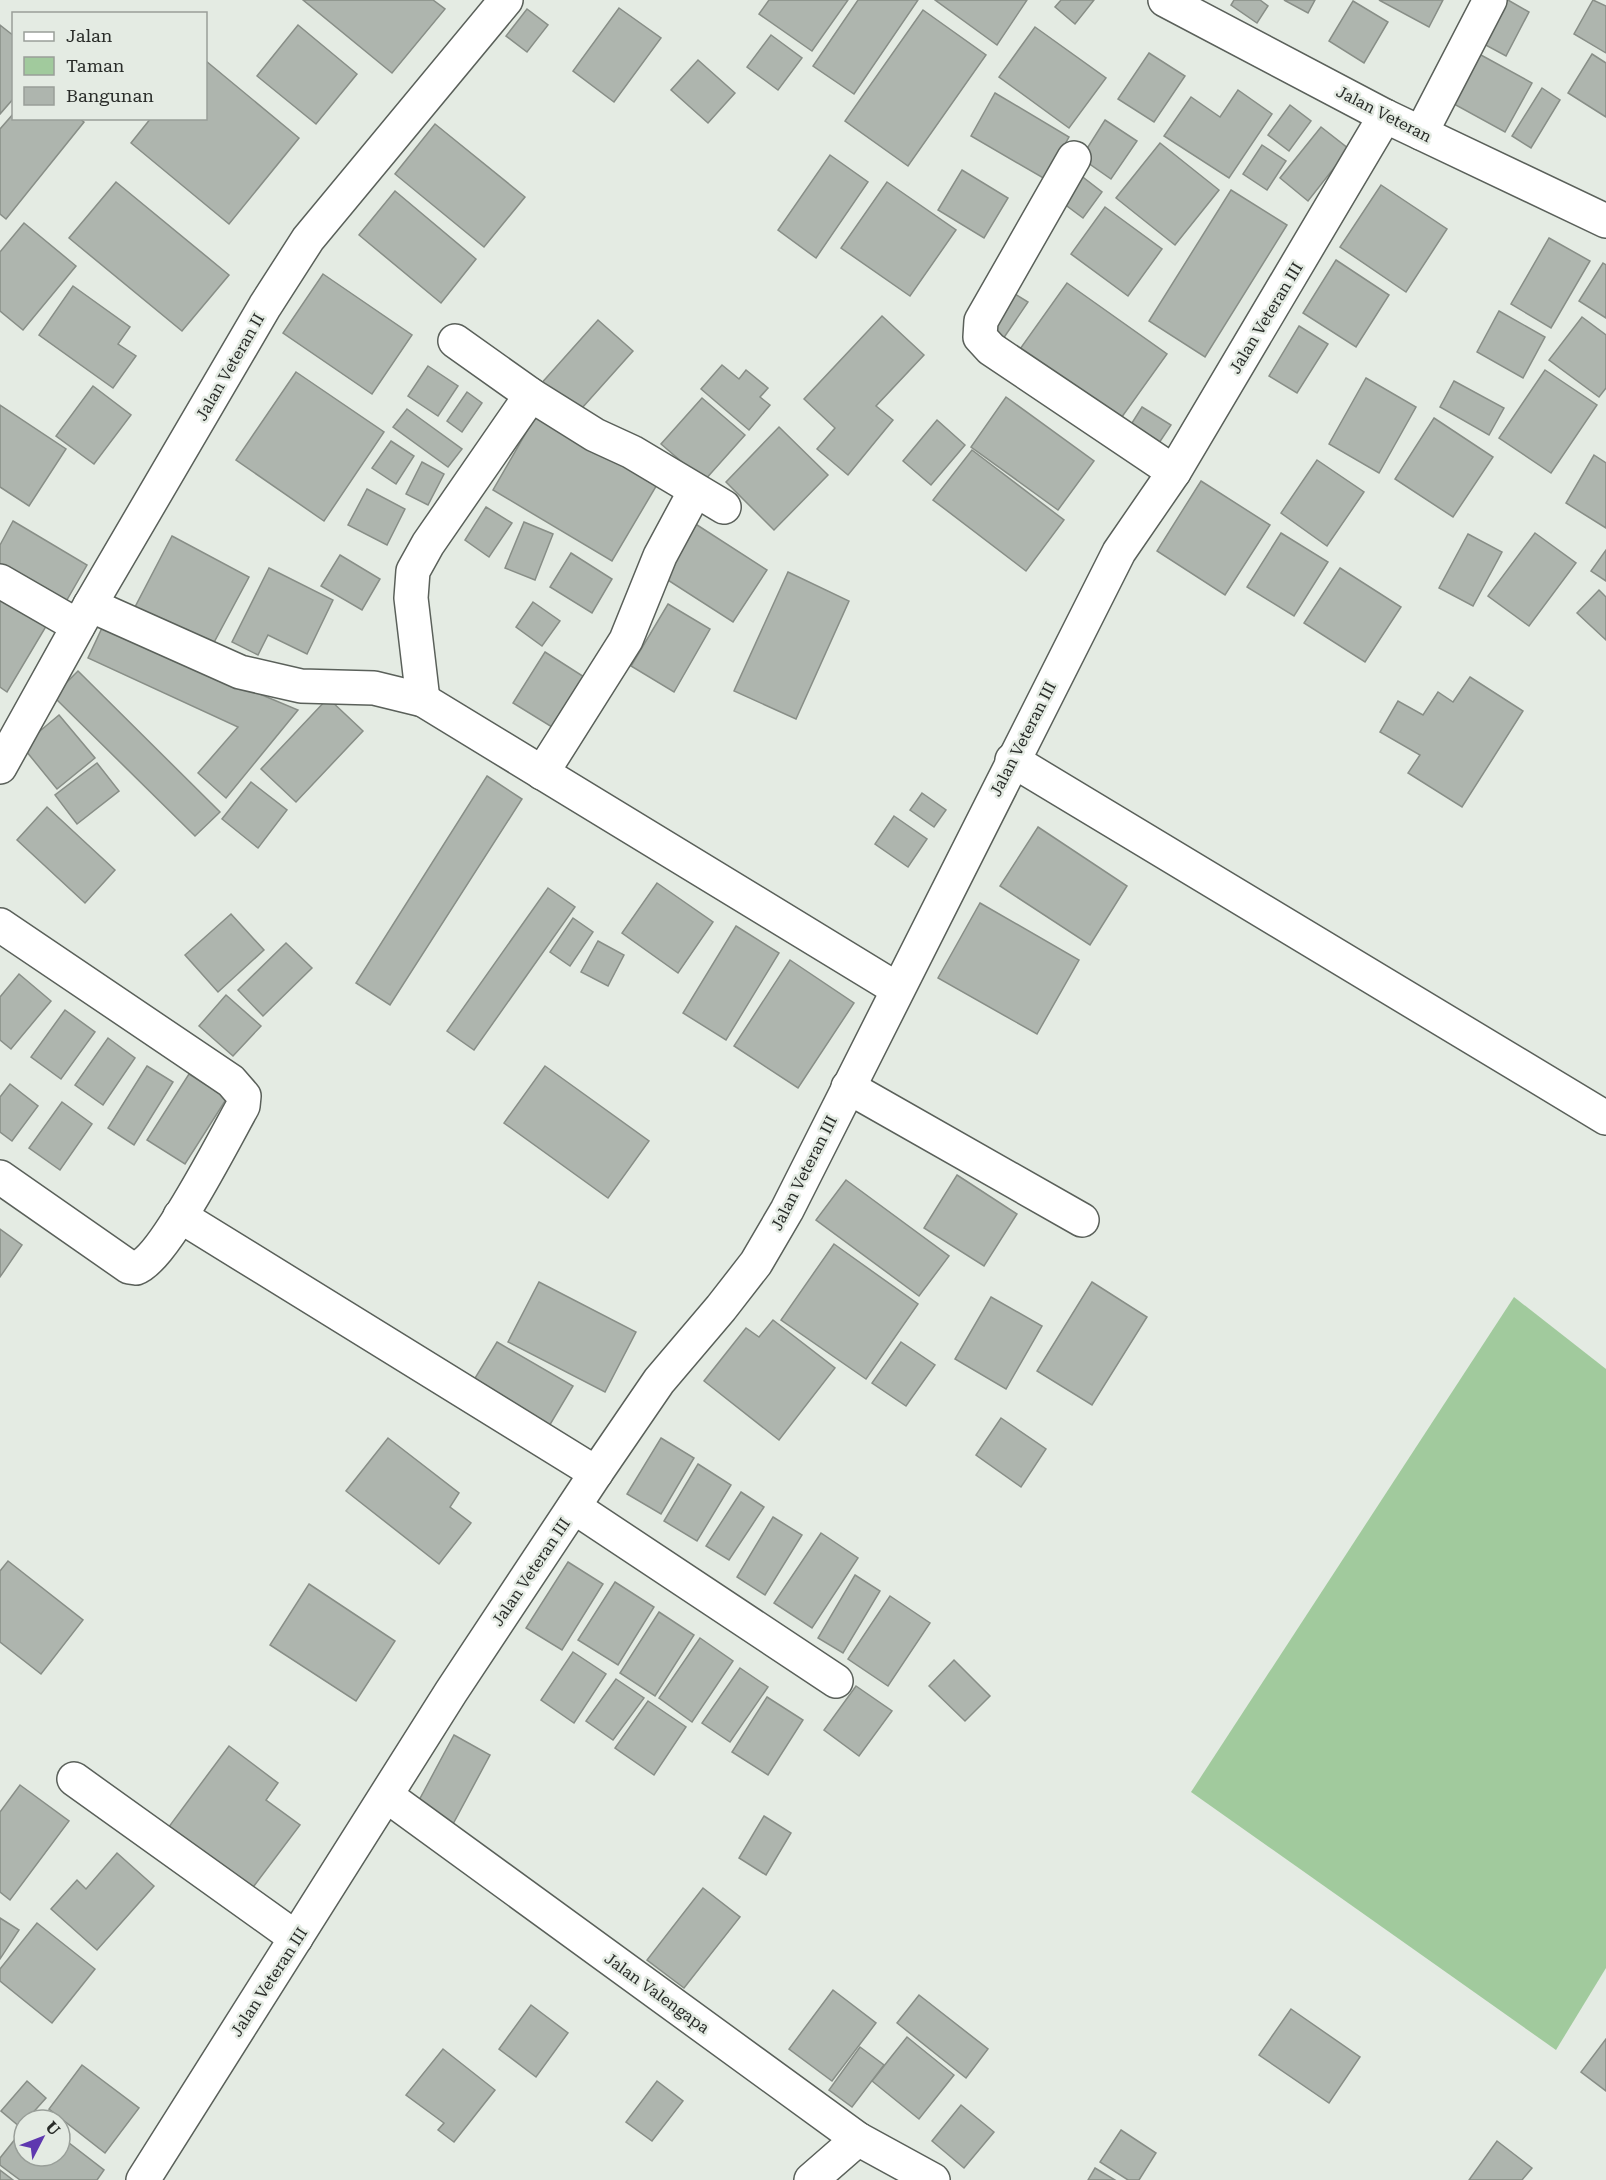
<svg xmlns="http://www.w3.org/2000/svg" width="1606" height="2180" font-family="'Roboto Serif',serif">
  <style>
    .green { fill: #a1ca9d }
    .building { fill: #aeb5ae; stroke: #888e87; stroke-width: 1.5 }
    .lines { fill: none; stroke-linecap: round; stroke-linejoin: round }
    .street-casing { stroke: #5a605a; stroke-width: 36 }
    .secondary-casing { stroke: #5a605a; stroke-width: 36 }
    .street { stroke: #fff; stroke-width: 33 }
    .secondary { stroke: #fff; stroke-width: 33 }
    .labels { text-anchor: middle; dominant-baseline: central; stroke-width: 5; stroke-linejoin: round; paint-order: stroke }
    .street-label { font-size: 16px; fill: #292c29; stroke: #e4ebe3 }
  </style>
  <rect width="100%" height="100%" fill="#e4ebe3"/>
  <!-- green -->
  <path class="green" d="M1514,1297l92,72v599l-50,82 -365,-258z"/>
  <!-- building -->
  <g class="building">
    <path d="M303,0h130l12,9 -53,64z"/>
    <path d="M769,0h79l-36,51 -53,-37z"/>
    <path d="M858,0h60l-64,94 -41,-28z"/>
    <path d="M935,0h92l-30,45z"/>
    <path d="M1061,0h33l-19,24 -20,-17z"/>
    <path d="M1234,0h26l8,6 -11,17 -26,-18z"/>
    <path d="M1284,0h31l-7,13z"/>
    <path d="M1379,0h64l-14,27z"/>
    <path d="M1502,0h6l21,12 -23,44 -26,-14z"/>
    <path d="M1593,0l13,6v47l-32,-19z"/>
    <path d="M1353,1l35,21 -24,41 -35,-22z"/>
    <path d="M619,8l42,30 -47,64 -41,-31z"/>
    <path d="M527,9l21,16 -21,27 -21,-16z"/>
    <path d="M923,10l63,45 -78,111 -63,-45z"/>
    <path d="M0,25l14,11v62l-14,16z"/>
    <path d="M298,25l59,49 -41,50 -59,-48z"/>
    <path d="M1035,27l71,51 -37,50 -70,-51z"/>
    <path d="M771,35l31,23 -24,32 -31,-23z"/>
    <path d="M1470,49l62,34 -27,49 -62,-34z"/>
    <path d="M1149,53l36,23 -31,46 -36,-23z"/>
    <path d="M1592,54l14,9v54l-38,-24z"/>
    <path d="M698,60l37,33 -27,30 -37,-33z"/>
    <path d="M206,61l93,77 -70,86 -98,-81 20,-25h55z"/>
    <path d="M1542,88l18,12 -29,48 -19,-12z"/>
    <path d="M1238,90l34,24 -43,64 -65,-42 27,-39 29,20z"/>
    <path d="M995,93l74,44 -24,42 -74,-43z"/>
    <path d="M1290,105l21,16 -22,30 -21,-16z"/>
    <path d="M14,113v5h65l5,4 -78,97 -6,-5v-85z"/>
    <path d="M1105,120l32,21 -26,38 -30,-21z"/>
    <path d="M435,124l90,73 -41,50 -89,-73z"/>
    <path d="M1321,127l28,22 -41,52 -28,-23z"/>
    <path d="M1160,143l59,47 -44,55 -59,-47z"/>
    <path d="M1262,145l24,16 -19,29 -24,-16z"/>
    <path d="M830,155l38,27 -52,76 -38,-28z"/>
    <path d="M962,170l46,28 -24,40 -46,-28z"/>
    <path d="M1075,171l27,21 -19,26 -28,-21z"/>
    <path d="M116,182l113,93 -47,56 -113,-93z"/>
    <path d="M887,182l69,48 -46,66 -69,-48z"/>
    <path d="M1381,185l66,44 -41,63 -66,-45z"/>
    <path d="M1231,190l56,35 -82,132 -56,-36z"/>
    <path d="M395,191l81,68 -35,44 -82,-68z"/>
    <path d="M1105,207l57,42 -34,47 -57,-42z"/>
    <path d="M24,223l52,43 -53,64 -23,-19v-59z"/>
    <path d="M1549,238l41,23 -39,67 -40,-24z"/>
    <path d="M1336,260l53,35 -33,52 -53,-34z"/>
    <path d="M1603,263l3,2v53l-27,-17z"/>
    <path d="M323,274l89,61 -40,59 -89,-61z"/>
    <path d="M1067,283l100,71 -48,67 -99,-72z"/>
    <path d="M73,286l57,41 -12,17 18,12 -23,32 -74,-53z"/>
    <path d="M1010,291l18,11 -25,37 -17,-11z"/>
    <path d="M1499,311l46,26 -22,41 -46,-26z"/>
    <path d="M882,316l42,39 -48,51 17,14 -45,55 -31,-26 18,-21 -31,-29z"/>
    <path d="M1582,317l24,18v53l-7,9 -50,-37z"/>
    <path d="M598,320l35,31 -59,66 -35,-31z"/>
    <path d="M1299,326l29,18 -31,49 -28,-17z"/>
    <path d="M722,365l17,14 7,-9 22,18 -8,9 10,8 -21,25 -48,-41z"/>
    <path d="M428,366l30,20 -20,30 -30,-20z"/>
    <path d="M1545,370l52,35 -46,68 -52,-35z"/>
    <path d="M296,372l88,60 -60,89 -88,-61z"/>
    <path d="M1366,378l50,29 -37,66 -50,-29z"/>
    <path d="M1454,381l50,27 -15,27 -49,-28z"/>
    <path d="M93,386l38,29 -37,49 -38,-28z"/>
    <path d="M467,392l15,11 -20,29 -15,-11z"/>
    <path d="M1006,397l88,64 -36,49 -87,-63z"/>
    <path d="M702,398l43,37 -41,46 -43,-37z"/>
    <path d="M0,405l66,44 -37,57 -29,-19z"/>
    <path d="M1142,407l29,18 -18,27 -28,-18z"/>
    <path d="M407,409l55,40 -14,18 -55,-40z"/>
    <path d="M538,412l120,71 -46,78 -119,-71z"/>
    <path d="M1434,418l59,39 -40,60 -58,-38z"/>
    <path d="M937,420l28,25 -34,40 -28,-24z"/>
    <path d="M779,427l49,48 -54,55 -48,-48z"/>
    <path d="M391,441l23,15 -18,28 -24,-16z"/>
    <path d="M972,450l92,70 -38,51 -93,-71z"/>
    <path d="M1594,455l12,8v65l-40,-25z"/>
    <path d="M1317,460l47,32 -37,54 -46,-33z"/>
    <path d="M422,462l22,12 -16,31 -22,-11z"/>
    <path d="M1201,481l69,44 -45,70 -68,-44z"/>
    <path d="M367,489l38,20 -18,36 -39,-20z"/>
    <path d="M486,507l26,16 -23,34 -24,-17z"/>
    <path d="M13,521l74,44 -23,40 -64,-38v-22z"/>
    <path d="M524,522l29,12 -18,46 -30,-12z"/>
    <path d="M694,523l73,47 -34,52 -73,-47z"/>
    <path d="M1281,533l47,29 -34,54 -47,-29z"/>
    <path d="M1535,533l41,30 -47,63 -41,-30z"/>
    <path d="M1468,534l34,18 -29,54 -34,-18z"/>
    <path d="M172,536l77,41 -38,71 -76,-41z"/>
    <path d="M1606,550v31l-15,-10z"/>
    <path d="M571,553l41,26 -20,34 -42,-26z"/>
    <path d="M340,555l40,24 -18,31 -41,-24z"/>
    <path d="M269,568l64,32 -26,54 -39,-19 -10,20 -26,-13z"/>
    <path d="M1340,568l61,39 -36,55 -61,-39z"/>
    <path d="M788,572l61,29 -53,118 -62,-28z"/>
    <path d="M0,587l51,31 -44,74 -7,-5z"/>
    <path d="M1599,590l7,7v43l-29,-27z"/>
    <path d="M533,602l27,19 -18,25 -26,-19z"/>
    <path d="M668,604l42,25 -36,63 -43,-26z"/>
    <path d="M102,628l196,82 -72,88 -28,-25 40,-46 -150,-69z"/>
    <path d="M545,652l47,30 -32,50 -47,-29z"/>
    <path d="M78,671l142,141 -25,24 -142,-140z"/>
    <path d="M1470,677l53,34 -61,96 -54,-34 12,-18 -40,-23 18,-31 25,14 15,-23 15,10z"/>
    <path d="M328,698l35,33 -67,71 -35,-33z"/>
    <path d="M59,715l36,43 -38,31 -35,-43z"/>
    <path d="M97,763l22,28 -42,33 -22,-29z"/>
    <path d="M487,776l35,23 -132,206 -34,-22z"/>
    <path d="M251,782l36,28 -29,38 -36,-29z"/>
    <path d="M922,793l24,17 -12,17 -24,-17z"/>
    <path d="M47,807l68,63 -30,33 -68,-63z"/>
    <path d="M894,816l33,23 -19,28 -33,-23z"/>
    <path d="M1038,827l89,59 -37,59 -90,-59z"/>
    <path d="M657,883l56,39 -35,51 -56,-40z"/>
    <path d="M548,888l27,19 -101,143 -27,-19z"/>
    <path d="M980,903l99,57 -42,74 -99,-56z"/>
    <path d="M231,914l33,36 -46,42 -33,-37z"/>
    <path d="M573,918l20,14 -23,34 -20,-14z"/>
    <path d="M736,926l43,27 -53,87 -43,-27z"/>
    <path d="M598,941l26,14 -16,31 -27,-14z"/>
    <path d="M286,943l26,25 -49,48 -25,-26z"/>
    <path d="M790,960l64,43 -56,85 -64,-42z"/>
    <path d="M19,974l32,27 -40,48 -11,-9v-43z"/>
    <path d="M226,995l35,31 -28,30 -34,-30z"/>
    <path d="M65,1010l30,22 -34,47 -30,-22z"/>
    <path d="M108,1038l27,20 -32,47 -28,-20z"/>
    <path d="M147,1066l26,16 -39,63 -26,-17z"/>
    <path d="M545,1066l104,75 -41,57 -104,-75z"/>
    <path d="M189,1074l38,24 -42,66 -38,-24z"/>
    <path d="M10,1084l28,22 -26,35 -12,-9v-35z"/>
    <path d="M62,1102l30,22 -32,46 -31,-22z"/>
    <path d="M957,1175l60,39 -33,52 -60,-38z"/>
    <path d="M846,1180l103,76 -30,40 -103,-76z"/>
    <path d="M0,1229l22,16 -22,32z"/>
    <path d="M834,1244l84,60 -52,75 -85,-59z"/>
    <path d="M539,1282l97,50 -31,60 -97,-50z"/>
    <path d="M1092,1282l55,35 -55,88 -55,-34z"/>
    <path d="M991,1297l51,29 -36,63 -51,-30z"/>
    <path d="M773,1320l62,48 -56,72 -75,-59 42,-53 13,9z"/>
    <path d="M497,1342l76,44 -28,47 -76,-45z"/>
    <path d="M901,1342l34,23 -29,41 -34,-23z"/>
    <path d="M1001,1418l45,31 -25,38 -45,-32z"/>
    <path d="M388,1438l71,55 -9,14 21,16 -32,41 -93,-73z"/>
    <path d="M661,1438l33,20 -33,56 -34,-20z"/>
    <path d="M698,1464l33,21 -34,56 -33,-20z"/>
    <path d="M741,1492l23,15 -35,53 -23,-14z"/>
    <path d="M773,1517l29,18 -37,60 -28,-18z"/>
    <path d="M821,1533l37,25 -46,70 -38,-25z"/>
    <path d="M8,1561l75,59 -42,54 -41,-32v-71z"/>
    <path d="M568,1562l35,22 -41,66 -36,-22z"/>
    <path d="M855,1575l25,16 -37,62 -25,-15z"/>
    <path d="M615,1582l39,25 -36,58 -40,-25z"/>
    <path d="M309,1584l86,57 -39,60 -86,-56z"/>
    <path d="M890,1596l40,27 -42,63 -40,-27z"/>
    <path d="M659,1612l35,23 -39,61 -35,-23z"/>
    <path d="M700,1638l33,23 -41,61 -33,-24z"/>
    <path d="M573,1652l33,22 -32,49 -33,-23z"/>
    <path d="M954,1660l36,36 -25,25 -36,-35z"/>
    <path d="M740,1668l28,19 -38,55 -28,-19z"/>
    <path d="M616,1679l28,19 -31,42 -27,-19z"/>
    <path d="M856,1686l36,25 -33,45 -35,-26z"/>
    <path d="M767,1697l36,23 -35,55 -36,-23z"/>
    <path d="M648,1701l38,26 -32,48 -39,-27z"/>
    <path d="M454,1735l36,20 -37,69 -36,-20z"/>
    <path d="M229,1746l49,37 -12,17 34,25 -49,65 -83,-62z"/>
    <path d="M20,1785l49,36 -59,79 -10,-8v-80z"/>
    <path d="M764,1816l27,17 -25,42 -27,-17z"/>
    <path d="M117,1853l37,33 -57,64 -46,-41 26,-29 9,9z"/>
    <path d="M703,1888l37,29 -56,71 -37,-28z"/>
    <path d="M0,1918l19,12 -19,29z"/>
    <path d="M37,1923l58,46 -43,54 -52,-42v-12z"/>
    <path d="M833,1990l43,33 -44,58 -43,-32z"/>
    <path d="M919,1995l69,54 -22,29 -69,-55z"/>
    <path d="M531,2005l37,28 -32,44 -37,-28z"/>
    <path d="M1291,2009l69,48 -31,46 -70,-48z"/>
    <path d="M907,2037l47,38 -35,44 -47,-38z"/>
    <path d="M1606,2039v52l-25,-19z"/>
    <path d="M860,2047l24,18 -32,42 -23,-17z"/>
    <path d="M443,2049l52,41 -41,52 -16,-12 6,-7 -38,-28z"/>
    <path d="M82,2065l57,43 -34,45 -56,-44z"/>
    <path d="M27,2081l19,17 -26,29 -19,-16z"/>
    <path d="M657,2081l26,20 -31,40 -26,-19z"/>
    <path d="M961,2105l33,27 -30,36 -32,-27z"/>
    <path d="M24,2128v28h36v-20l44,34 -7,10h-77l-20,-15v-7z"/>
    <path d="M1121,2130l35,23 -17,27h-11l-28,-18z"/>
    <path d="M1497,2141l35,27 -10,12h-53z"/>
    <path d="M1095,2168l20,12h-27z"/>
    <path d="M0,2170l13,10h-13z"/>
  </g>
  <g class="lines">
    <defs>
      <g id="street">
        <path d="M1421,133l69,-133"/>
        <path d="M1074,158l-93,163 -1,16 11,12 183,123"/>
        <path d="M455,341l76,54 64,40 37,17 92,55"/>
        <path d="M0,581l78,45"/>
        <path d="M90,605l150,67 61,14 73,2 49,12 474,289"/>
        <path d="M423,700l-12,-102 2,-27 15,-27 103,-149"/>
        <path d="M1012,760l594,358"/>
        <path d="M0,767l90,-162 175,-299 43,-67 198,-239"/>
        <path d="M542,773l84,-133 34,-84 35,-65"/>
        <path d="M0,925l231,156 13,15 -1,10c-17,30 -79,153 -107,162l-7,-1 -129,-90"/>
        <path d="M848,1087l234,133"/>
        <path d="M180,1216l416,257"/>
        <path d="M574,1507l262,174"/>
        <path d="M74,1779l222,159"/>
        <path d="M387,1796l471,343 75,41"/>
        <path d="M143,2180l308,-488 145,-219 63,-92 62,-73 35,-45 31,-53 332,-658 55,-80 211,-356"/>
        <path d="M811,2180l47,-41"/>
      </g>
      <path id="secondary" d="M1165,0l220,116 221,105"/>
    </defs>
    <!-- street casing -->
    <use href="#street" class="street-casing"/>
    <!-- secondary casing -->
    <use href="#secondary" class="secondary-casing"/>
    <!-- street -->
    <use href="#street" class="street"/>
    <!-- secondary -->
    <use href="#secondary" class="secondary"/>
  </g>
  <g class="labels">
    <!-- street labels -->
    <g class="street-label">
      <text transform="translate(1384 114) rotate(27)">Jalan Veteran</text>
      <text transform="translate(1266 318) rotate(-59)">Jalan Veteran III</text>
      <text transform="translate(230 367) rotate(-60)">Jalan Veteran II</text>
      <text transform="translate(1023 739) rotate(-63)">Jalan Veteran III</text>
      <text transform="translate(804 1173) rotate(-63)">Jalan Veteran III</text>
      <text transform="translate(531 1572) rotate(-56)">Jalan Veteran III</text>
      <text transform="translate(269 1982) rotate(-57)">Jalan Veteran III</text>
      <text transform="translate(657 1993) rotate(36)">Jalan Valengapa</text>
    </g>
  </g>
  <!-- legend -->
  <rect x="12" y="12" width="195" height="108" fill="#e4ebe3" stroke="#999f99" stroke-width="1.5"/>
  <rect x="24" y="32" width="30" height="9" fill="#ffffff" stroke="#999f99" stroke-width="1.5"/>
  <text x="66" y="42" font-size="18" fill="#292c29">Jalan</text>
  <rect x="24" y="57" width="30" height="18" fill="#a1ca9d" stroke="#999f99" stroke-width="1.5"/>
  <text x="66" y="72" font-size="18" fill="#292c29">Taman</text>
  <rect x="24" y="87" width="30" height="18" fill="#aeb5ae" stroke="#999f99" stroke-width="1.5"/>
  <text x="66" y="102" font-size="18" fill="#292c29">Bangunan</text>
  <!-- north arrow -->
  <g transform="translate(42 2138) rotate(48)"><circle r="28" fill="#e4ebe3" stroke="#999f99" stroke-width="1.5"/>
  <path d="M0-4.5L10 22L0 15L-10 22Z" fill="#5e37af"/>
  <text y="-9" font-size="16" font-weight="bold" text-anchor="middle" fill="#292c29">U</text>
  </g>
</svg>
